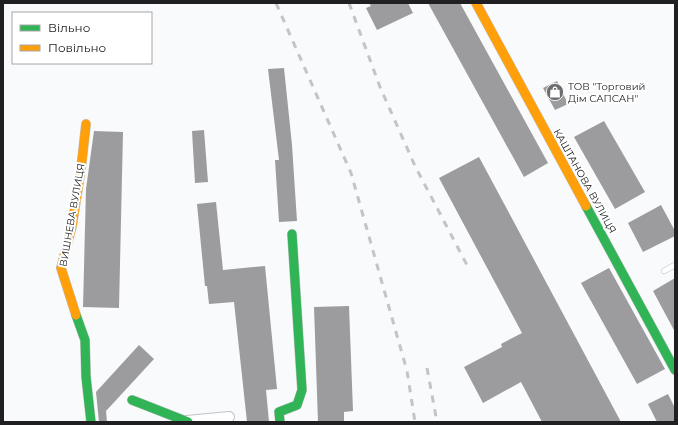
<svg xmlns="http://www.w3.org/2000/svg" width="678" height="425" font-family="Montserrat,sans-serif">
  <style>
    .building { fill: #9c9c9e }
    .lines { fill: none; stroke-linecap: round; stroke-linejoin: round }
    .lane-casing { stroke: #c2c3c4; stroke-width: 6 }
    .street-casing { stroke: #c2c3c4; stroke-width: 12 }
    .fast-casing { stroke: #c2c3c4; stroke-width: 10 }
    .slow-casing { stroke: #c2c3c4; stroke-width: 10 }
    .lane { stroke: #fefeff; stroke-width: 5 }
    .street { stroke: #fefeff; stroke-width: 10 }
    .fast { stroke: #30b455; stroke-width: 9 }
    .slow { stroke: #ff9f0a; stroke-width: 9 }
    .rail { stroke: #c4c4c6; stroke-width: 3; stroke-dasharray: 7 7; stroke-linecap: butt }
    .labels { text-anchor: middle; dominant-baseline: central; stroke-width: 4; stroke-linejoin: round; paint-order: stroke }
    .poi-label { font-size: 10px; fill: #202022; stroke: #fff; text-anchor: start }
    .street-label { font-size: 10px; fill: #202022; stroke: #fff }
  </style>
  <rect width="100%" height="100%" fill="#f9fafc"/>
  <!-- building -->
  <g class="building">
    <path d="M369,3h39l5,10 -36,17 -11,-22 5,-2z"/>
    <path d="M428,3h32l88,160 -24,14z"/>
    <path d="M284,68l8,77 5,76 -18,1 -4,-62h4l-11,-91z"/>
    <path d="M557,81l11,23 -13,6 -12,-22z"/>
    <path d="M604,121l41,71 -30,17 -41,-72z"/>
    <path d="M204,130l4,52 -13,1 -3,-52z"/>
    <path d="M94,131l29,1 -4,176 -36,-1 3,-118z"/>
    <path d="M479,157l142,265h-79l-21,-40 -38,21 -19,-36 38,-20 -1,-3 21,-11 -83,-155z"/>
    <path d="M216,202l7,68 42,-4 12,123 -11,1 3,32h-22l-13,-120 -25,2 -2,-18h-2l-8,-82z"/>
    <path d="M661,205l14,26v5l-32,16 -15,-29z"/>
    <path d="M609,268l56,101 -28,15 -56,-101z"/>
    <path d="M675,278v54l-22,-41z"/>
    <path d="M349,306l4,105 -9,1v10h-26l-4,-115z"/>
    <path d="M139,345l15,14 -48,52 1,11h-8l-3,-30z"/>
    <path d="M668,394l7,14v14h-18l-9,-18z"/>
  </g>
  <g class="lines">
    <defs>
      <path id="lane" d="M664,271l11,-6"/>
      <path id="street" d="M187,421l42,-4"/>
      <g id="fast">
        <path d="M586,206l89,164"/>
        <path d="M76,315l9,25 1,37 5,45"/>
        <path d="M132,400l56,22"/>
        <path d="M280,422l-1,-10 18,-7 5,-15 -10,-156"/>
      </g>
      <g id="slow">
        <path d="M476,3l110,203"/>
        <path d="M76,315l-15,-47 11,-42 9,-57 5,-45"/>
      </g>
    </defs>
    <!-- lane casing -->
    <use href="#lane" class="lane-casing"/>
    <!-- street casing -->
    <use href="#street" class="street-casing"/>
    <!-- fast casing -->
    <use href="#fast" class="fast-casing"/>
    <!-- slow casing -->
    <use href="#slow" class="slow-casing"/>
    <!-- lane -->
    <use href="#lane" class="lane"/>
    <!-- street -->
    <use href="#street" class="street"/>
    <!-- fast -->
    <use href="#fast" class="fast"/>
    <!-- slow -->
    <use href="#slow" class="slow"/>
    <!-- rail -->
    <g class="rail">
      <path d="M276,3l75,170 56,198 8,51"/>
      <path d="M349,3l31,84 35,79 53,101"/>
      <path d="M427,368l10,54"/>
    </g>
  </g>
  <!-- icons -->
  <defs>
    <symbol id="shop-disc" viewBox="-11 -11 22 22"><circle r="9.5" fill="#6c6c6e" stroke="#fff"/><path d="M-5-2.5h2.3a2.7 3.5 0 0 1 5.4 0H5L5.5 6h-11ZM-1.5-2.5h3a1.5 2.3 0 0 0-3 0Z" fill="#fff"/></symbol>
  </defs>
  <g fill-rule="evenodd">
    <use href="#shop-disc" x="545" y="82" width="20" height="20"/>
  </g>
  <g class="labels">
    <!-- poi labels -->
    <g class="poi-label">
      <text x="568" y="86">ТОВ "Торговий<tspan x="568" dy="12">Дім САПСАН"</tspan></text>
    </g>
    <!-- street labels -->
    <g class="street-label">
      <text transform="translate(585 181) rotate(61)">КАШТАНОВА ВУЛИЦЯ</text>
      <text transform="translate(72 215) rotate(-80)">ВИШНЕВА ВУЛИЦЯ</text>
    </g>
  </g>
  <!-- border -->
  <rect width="678" height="425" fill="none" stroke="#202022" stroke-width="8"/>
  <!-- legend -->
  <rect x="12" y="12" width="140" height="52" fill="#ffffff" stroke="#a6a6a7"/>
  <rect x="20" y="25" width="20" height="6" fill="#30b455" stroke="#a6a6a7"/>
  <text x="48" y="32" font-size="12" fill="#202022">Вільно</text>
  <rect x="20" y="45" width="20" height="6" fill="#ff9f0a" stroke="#a6a6a7"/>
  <text x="48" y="52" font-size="12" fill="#202022">Повільно</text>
</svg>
